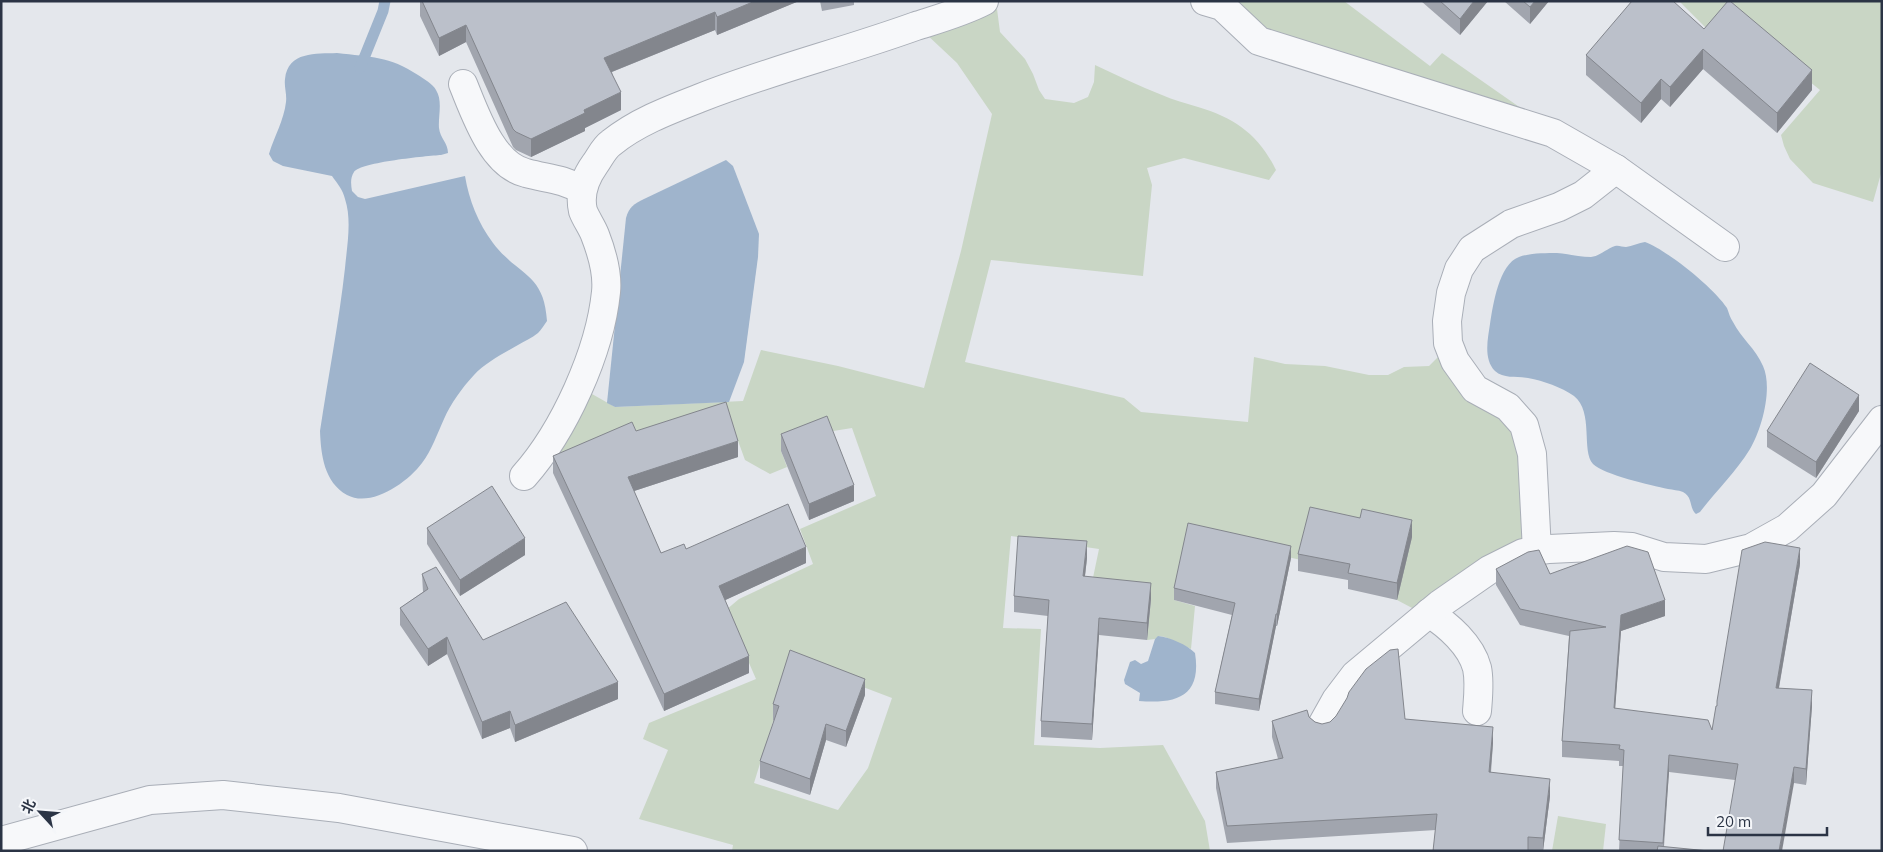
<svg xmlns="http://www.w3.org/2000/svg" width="1883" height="852" font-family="Mulish,'Noto Sans SC',sans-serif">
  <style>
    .green { fill: #c9d6c5; fill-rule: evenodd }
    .water { fill: #9fb4cc }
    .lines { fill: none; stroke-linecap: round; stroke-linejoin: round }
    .stream { stroke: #9fb4cc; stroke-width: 11 }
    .street-casing { stroke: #a9aeb7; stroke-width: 30 }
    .street { stroke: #f7f8fa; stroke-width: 28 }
    .wall { fill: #a1a5ae }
    .shaded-wall { fill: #83868d }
    .building { fill: #bbc0ca; stroke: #83868d }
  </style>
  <rect width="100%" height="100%" fill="#e4e7ec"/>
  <!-- green -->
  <g class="green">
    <path d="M1233,1h111l86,65 12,-13 83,58 -259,-76z"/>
    <path d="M1679,1h203v169l-9,32 -60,-19 -23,-24 -6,-13 -3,-11 39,-45 -95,-77 -16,18z"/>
    <path d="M997,9l3,23 25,27 8,15 6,16 6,9 29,4 14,-6 6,-15 1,-17c22,10 44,21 67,30 11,5 24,8 36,12 37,11 61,28 78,63l-7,10 -85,-22 -37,10 5,17 -9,91 -152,-16 -26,102 159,36 17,14 107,10 6,-65 31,7 40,2 44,9h19l16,-8 25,-1 15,-15 56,63 20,26 8,103 -114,66 -17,-9 -96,-40 -112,-25 -15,65 21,6 -4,43 -26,-12 -6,-1 -4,3 -8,1 4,-41 -61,-7 9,-43 -88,-13 -8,92 38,1 -7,116 66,3 63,-3 42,76 5,30h-478l1,-6 -94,-26 29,-69 -25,-11 6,-16 107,-44 -30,-69 13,-11 74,-35 -13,-35 76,-33 -24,-68 -25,4 -46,19 6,16 -17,7 -25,-14 -16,-44 -167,50 -12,-4 42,-68 23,13 128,-6 18,-51 77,16 86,22 37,-137 31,-137 -35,-51 -33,-31 52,-15zM792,660l100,38 -24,70 -30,42 -84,-27z"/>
    <path d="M1558,816l48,8 -3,27h-51z"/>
  </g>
  <!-- water -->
  <g class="water">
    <path d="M337,53c34,4 52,3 81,22 6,4 15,9 18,15 7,11 2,26 3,38 1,10 9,15 9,25l-7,2c-14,1 -80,7 -87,17 -4,6 -3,13 -2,19l6,6 7,2 100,-23c4,24 13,47 28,67 25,33 51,29 54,78 -3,4 -6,9 -9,12 -6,5 -14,8 -20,12 -14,8 -33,18 -44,30 -12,13 -23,28 -30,44 -7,15 -12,31 -22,44 -15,20 -51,45 -75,32 -23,-13 -26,-40 -27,-64 8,-54 19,-109 25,-163 2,-22 7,-48 0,-69 -2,-9 -8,-16 -13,-23l-49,-10 -10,-5 -4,-7c5,-17 15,-34 17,-52 1,-8 -2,-15 -1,-23 3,-28 31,-25 52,-26z"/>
    <path d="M726,160l7,6 26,68 -1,23 -14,105 -15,40 -114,5 -8,-4 19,-185c3,-11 8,-14 18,-19z"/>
    <path d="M1645,242c22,8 69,46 82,66 2,5 3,10 6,14 8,16 23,27 30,44 10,22 -1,63 -13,83 -14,23 -34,42 -50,63l-4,2c-7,-6 -3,-17 -13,-22 -5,-2 -10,-2 -15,-3 -17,-4 -64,-14 -75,-25 -12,-13 1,-52 -19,-68 -13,-9 -30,-15 -46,-18 -11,-2 -24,1 -33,-7 -12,-12 -7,-33 -5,-47 3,-19 9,-60 29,-67 11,-4 27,-4 38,-4 11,1 23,4 34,4 9,-1 15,-8 24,-11 4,-1 7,1 11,1 6,-1 13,-4 19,-5z"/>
    <path d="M1158,636c12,1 29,9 37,17 7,44 -19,51 -56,48l1,-8 -15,-9 -1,-4 6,-18 5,-2 6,4 7,-3 7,-22z"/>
  </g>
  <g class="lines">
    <!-- stream -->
    <path class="stream" d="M360,68l23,-57 2,-10"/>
    <defs>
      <g id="street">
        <path d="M1205,1l17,5 37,35 294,92 63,36 109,78"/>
        <path d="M463,84c12,29 29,81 63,89 22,6 35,5 56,17"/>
        <path d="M524,476c40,-45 76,-124 82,-184 2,-19 -4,-39 -11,-57 -3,-8 -9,-16 -12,-24 -4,-17 2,-33 12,-47 5,-7 9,-16 16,-21 26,-21 58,-33 89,-45 71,-28 144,-46 216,-72 22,-7 47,-14 68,-25"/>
        <path d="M1537,551l-5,-97 -8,-29 -16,-18 -33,-18 -20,-28 -7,-18 -1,-22 4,-28 8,-24 13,-20 39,-25 48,-17 24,-12 33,-26"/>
        <path d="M1429,613c19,12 42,32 48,55 3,14 1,30 0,43"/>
        <path d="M1322,725l14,-25 19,-25 85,-71 49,-34 34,-17 26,-4 65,-3 18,1 32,10 42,2 45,-11 36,-20 37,-33 58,-75"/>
        <path d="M1,841l149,-41 73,-5 116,13 234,43"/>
      </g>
    </defs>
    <!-- street casing -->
    <use href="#street" class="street-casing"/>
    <!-- street -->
    <use href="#street" class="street"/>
  </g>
  <!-- wall -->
  <g class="wall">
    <path d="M420,1h379l-82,34 -2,-5 -103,42 9,38 -36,18v3l-54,26 -15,-7 -3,-3 -47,-105 -27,14 -19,-40z"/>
    <path d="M820,1h34v4l-32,6z"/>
    <path d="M1421,1h67l-28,34z"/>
    <path d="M1504,1h45l-19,23z"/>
    <path d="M1704,29l108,61 -35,43 -74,-64 -33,38 -9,-8 -20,24 -55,-48v-20z"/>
    <path d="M1859,411l-43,67 -49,-31v-16z"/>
    <path d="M636,431l102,26 -104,34 27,62 25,-4 120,14 -81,37 24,73 -85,38 -111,-238v-17z"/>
    <path d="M781,434l73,67 -45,19 -28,-69z"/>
    <path d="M427,528l98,27 -65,41 -33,-52z"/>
    <path d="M1412,537l-15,63 -49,-11v-9l-50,-9v-17z"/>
    <path d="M1087,558l-2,18 66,23 -4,41 -48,-5 -7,105 -51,-3v-16l7,-105 -34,-4v-16z"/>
    <path d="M1291,558l-14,68h-1l-17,85 -44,-7v-12l17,-77 -58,-15v-12z"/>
    <path d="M1800,564l-21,124 33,18 -6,79 -12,-2 -59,-3 -66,-8 -5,75 45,4h-90l4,-85h-4v-5l-57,-4v-16l7,-105 -49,-11 -24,-40v-16l54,5 115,42 -44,15 -6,77 97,22 5,-24v-5z"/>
    <path d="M422,574l61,66 135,59 -103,43 -5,-14 -28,11 -35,-85 -19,12 -28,-41v-17l23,-16z"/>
    <path d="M865,695l-19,52 -20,-7 -16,55 -50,-17v-17l14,-40 -1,-1v-16z"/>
    <path d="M1309,717l6,5 7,2 83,-5 88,24 -2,30 59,23 -7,55h-110l3,-21 -209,13 -11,-55v-16l62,-13 -6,-22v-16z"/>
  </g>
  <!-- shaded-wall -->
  <g class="shaded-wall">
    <path d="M755,1h44l-82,34v-18z"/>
    <path d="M1474,1h14l-28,34v-16z"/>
    <path d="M1535,1h14l-19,23v-17z"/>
    <path d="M715,12v18l-111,45v-17z"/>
    <path d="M466,25v17l-27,14v-18z"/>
    <path d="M1703,49v20l-33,38v-20z"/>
    <path d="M1812,70v20l-35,43v-20z"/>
    <path d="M1661,79v20l-20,24v-20z"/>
    <path d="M621,92v18l-36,18v3l-54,26v-18l53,-29z"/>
    <path d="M1859,395v16l-43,67v-16z"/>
    <path d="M738,441v16l-110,36v-16z"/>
    <path d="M854,485v16l-45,19v-16z"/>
    <path d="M1412,520v17l-15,63v-17z"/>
    <path d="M525,538v17l-65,41v-16z"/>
    <path d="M1087,541v17l-4,34v-16z"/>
    <path d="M1291,546v12l-14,68v-12z"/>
    <path d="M806,547v16l-87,40v-17z"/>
    <path d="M1800,548v16l-24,140v-16z"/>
    <path d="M1151,583v16l-4,41v-17z"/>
    <path d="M1665,600v16l-44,15 -7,93v-16l7,-93z"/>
    <path d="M1276,614v12l-17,85v-12z"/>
    <path d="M1099,618v17l-7,105v-16z"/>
    <path d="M447,637v17l-19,12v-17z"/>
    <path d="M749,656v17l-85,38v-17z"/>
    <path d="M865,679v16l-19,52v-16z"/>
    <path d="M618,682v17l-103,43v-17z"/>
    <path d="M1812,690v16l-6,79v-16z"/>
    <path d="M510,711v17l-28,11v-17z"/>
    <path d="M826,724v16l-16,55v-16z"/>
    <path d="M1493,727v16l-4,46v-17z"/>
    <path d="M1669,755v17l-6,79v-8z"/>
    <path d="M1794,767v16l-12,68h-3z"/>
    <path d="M1550,779v17l-7,55v-13z"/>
  </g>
  <!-- building -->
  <g class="building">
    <path d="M422,1h333l-38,16 -2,-5 -111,46 17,34 -37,18 1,3 -54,26 -15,-7 -3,-3 -47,-104 -27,13z"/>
    <path d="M1440,1h34l-14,18z"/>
    <path d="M1523,1h12l-5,6z"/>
    <path d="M1632,1h41l31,28 24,-28h2l82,69 -35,43 -74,-64 -33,38 -9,-8 -20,24 -55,-48z"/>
    <path d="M1810,363l49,32 -43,67 -49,-31z"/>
    <path d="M726,402l12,39 -110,36 33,76 23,-9 2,5 102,-45 18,43 -87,39 30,70 -85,38 -111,-238 79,-34 4,9z"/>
    <path d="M827,416l27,69 -45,19 -28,-70z"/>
    <path d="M492,486l33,52 -65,42 -33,-52z"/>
    <path d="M1310,507l50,11 2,-9 50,11 -15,63 -49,-10 2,-9 -52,-10z"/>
    <path d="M1188,523l103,23 -14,68h-1l-17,85 -44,-7 20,-89 -61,-15z"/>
    <path d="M1018,536l69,5 -4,35 68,7 -4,40 -48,-5 -7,106 -51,-3 8,-121 -35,-4z"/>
    <path d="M1765,542l35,6 -24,140 36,2 -6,79 -12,-2 -15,84h-56l15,-87 -69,-9 -6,88 -44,-3 5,-90 -5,-1 1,-4 -58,-4 8,-110 36,-4 -86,-18 -24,-40 32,-17 11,-2 11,24 77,-28 21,6 17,48 -44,15 -7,93 94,12 4,10 4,-24h1v-5l25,-151z"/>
    <path d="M436,567l47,73 83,-38 52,80 -103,43 -5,-14 -28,11 -35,-85 -19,12 -28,-41 28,-19 -6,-15z"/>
    <path d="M1398,649l7,70 88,8 -4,45 61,7 -7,59 -15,-1v14h-95l4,-37 -210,12 -11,-54 67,-14 -11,-37 35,-11 2,7 6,5 7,2 8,-2 6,-6 11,-18 2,-6 17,-23 24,-19z"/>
    <path d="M790,650l75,29 -19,52 -20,-7 -16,55 -50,-18 19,-55 -6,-2z"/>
    <path d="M1658,846l51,5h-52z"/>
  </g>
  <!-- border -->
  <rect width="1883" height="852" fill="none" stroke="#2b3445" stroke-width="5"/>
  <!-- north arrow -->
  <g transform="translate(40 812) rotate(296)" stroke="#f4f6f9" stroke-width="4" paint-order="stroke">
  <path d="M0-4L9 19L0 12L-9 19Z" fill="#2b3445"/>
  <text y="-8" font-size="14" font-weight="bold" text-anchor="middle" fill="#2b3445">北</text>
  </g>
  <!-- scale -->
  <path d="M1708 827v8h119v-8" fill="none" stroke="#2b3445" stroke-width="2.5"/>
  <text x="1716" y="827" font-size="15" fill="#2b3445" stroke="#f4f6f9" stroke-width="4" paint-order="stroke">20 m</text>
</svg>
